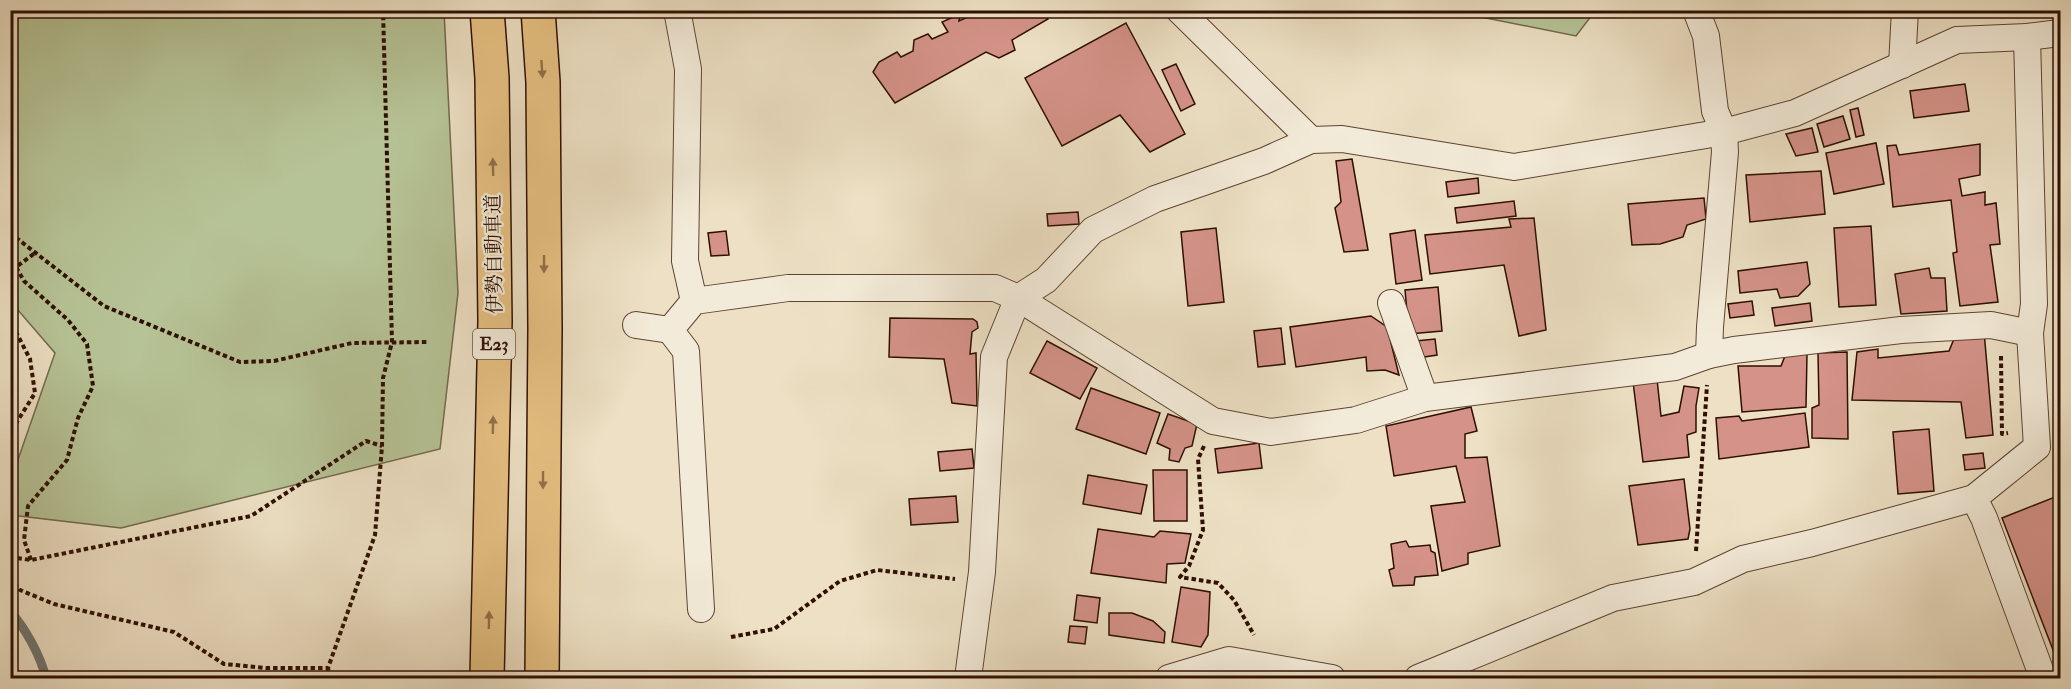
<svg xmlns="http://www.w3.org/2000/svg" width="2071" height="689" font-family="'IM FELL Double Pica','Noto Serif JP',serif">
  <style>
    .green { fill: #b6c396; stroke: #72694c; stroke-width: 1.5 }
    .lines { fill: none; stroke-linecap: round; stroke-linejoin: round }
    .stream { stroke: #717672; stroke-width: 9 }
    .building { fill: #d49288; stroke: #2e0f02; stroke-width: 1.5 }
    .street-casing { stroke: #5e4332; stroke-width: 28 }
    .highway-casing { stroke: #2e0f02; stroke-width: 36 }
    .path { stroke: #2e0f02; stroke-width: 4; stroke-dasharray: 4.5 3; stroke-linecap: butt }
    .street { stroke: #f3ebd9; stroke-width: 26 }
    .highway { stroke: #e6c082; stroke-width: 33 }
    .oneway { fill: #937048 }
    .labels { text-anchor: middle; dominant-baseline: central; stroke-width: 4.5; stroke-linejoin: round; paint-order: stroke }
    .shield { fill: #f3ebd9; stroke: #695142; stroke-width: 1.5 }
    .shield-label { font-size: 18px; font-weight: bold; fill: #2e0f02 }
    .street-label { font-size: 20px; fill: #2e0f02; stroke: #f3ebd9 }
  </style>
  <rect width="100%" height="100%" fill="#ede0c4"/>
  <filter id="stains"><feTurbulence type="fractalNoise" baseFrequency=".00333" numOctaves="4"/><feColorMatrix values="0 0 0 0 .2 0 0 0 0 .09 0 0 0 0 .02 0 0 0 .5 -.17"/></filter>
  <radialGradient id="worn" r=".72"><stop offset=".6" stop-color="#630" stop-opacity="0"/><stop offset="1" stop-color="#630" stop-opacity=".3"/></radialGradient>
  <!-- green -->
  <g class="green">
    <path d="M11,10l433,1 14,282 -18,156 -319,79 -110,-13v-35l44,-127 -44,-51z"/>
    <path d="M1451,11h144l-19,25z"/>
  </g>
  <g class="lines">
    <!-- stream -->
    <path class="stream" d="M10,611c16,18 30,44 36,67"/>
  </g>
  <!-- building -->
  <g class="building">
    <path d="M983,10h60l5,9 -36,21 3,10 -16,8 -13,-6 -91,51 -22,-31 6,-10 18,-10 4,5 12,-6 1,-11 14,-6 4,5 16,-7 -6,-10 18,-8 -1,7z"/>
    <path d="M1126,23l59,111 -35,18 -30,-37 -58,31 -37,-68z"/>
    <path d="M1176,64l19,40 -14,7 -19,-41z"/>
    <path d="M1965,84l4,27 -55,7 -4,-27z"/>
    <path d="M1858,108l6,27 -8,2 -6,-27z"/>
    <path d="M1843,116l7,23 -26,8 -7,-23z"/>
    <path d="M1812,128l6,24 -22,4 -10,-22z"/>
    <path d="M1876,143l8,41 -50,10 -8,-41z"/>
    <path d="M1980,144v31l-21,4 3,17 23,-4v13l11,-2 4,41 -10,1 8,57 -38,4 -7,-53 4,-1 -6,-52 -58,7 -6,-61 9,-1 3,10z"/>
    <path d="M1352,159l16,91 -24,2 -9,-44 6,-6 -5,-41z"/>
    <path d="M1821,171l4,43 -75,8 -4,-47z"/>
    <path d="M1478,178l1,15 -31,4 -2,-15z"/>
    <path d="M1704,198l2,21 -19,6 -4,12 -23,7 -28,1 -4,-41z"/>
    <path d="M1514,201l2,15 -59,7 -2,-15z"/>
    <path d="M1078,212l1,12 -31,2 -1,-12z"/>
    <path d="M1534,218l12,112 -27,6 -15,-71 -74,9 -5,-39 86,-8 -2,-8z"/>
    <path d="M1871,226l5,79 -37,2 -5,-79z"/>
    <path d="M1216,228l8,74 -36,4 -7,-74z"/>
    <path d="M1415,230l7,50 -26,4 -6,-50z"/>
    <path d="M726,231l3,24 -18,1 -3,-23z"/>
    <path d="M1807,262l3,22 -12,12 -18,2 -3,-9 -37,4 -2,-22z"/>
    <path d="M1929,268l2,10h14l2,33 -46,3 -6,-40z"/>
    <path d="M1438,287l4,44 -33,3 -4,-44z"/>
    <path d="M1752,301l2,14 -24,3 -2,-14z"/>
    <path d="M1810,303l2,18 -37,5 -3,-18z"/>
    <path d="M1371,316l16,11 12,48 -14,-5 -18,1 -1,-14 -70,10 -6,-40z"/>
    <path d="M890,318l83,1 4,3 1,6 -6,4 -2,22 6,-1 1,53 -25,-3 -8,-44 -55,-2z"/>
    <path d="M1281,328l4,36 -27,3 -4,-36z"/>
    <path d="M1984,331l9,104 -27,3 -5,-36 -109,-2 5,-48 21,-3v9l71,-7 7,-17z"/>
    <path d="M1435,339l2,16 -19,3 -2,-17z"/>
    <path d="M1047,341l50,27 -17,31 -50,-26z"/>
    <path d="M1847,352l1,87 -36,-1v-30l7,-3 -1,-52z"/>
    <path d="M1807,353l-1,54 -64,5 -4,-46h43l4,-10z"/>
    <path d="M1657,379l4,37 18,-4 5,-26 15,2 -3,18v26l-9,3 2,22 -46,5 -10,-80z"/>
    <path d="M1091,388l69,25 -14,41 -70,-25z"/>
    <path d="M1471,407l6,24 -12,3v24l22,-1 13,89 -32,7v11l-26,7 -11,-65 34,-4 -9,-36 -62,10 -8,-50z"/>
    <path d="M1805,413l4,34 -90,12 -3,-41 23,-2 3,5z"/>
    <path d="M1168,414l29,10 -5,22 -7,2 -6,14 -10,-2 1,-11 -13,-6z"/>
    <path d="M1929,429l5,62 -36,3 -5,-62z"/>
    <path d="M1259,443l3,25 -44,5 -3,-24z"/>
    <path d="M972,449l2,19 -34,3 -2,-19z"/>
    <path d="M1983,453l2,15 -20,2 -2,-15z"/>
    <path d="M1153,470h34v51h-33z"/>
    <path d="M1088,475l59,10 -6,29 -58,-10z"/>
    <path d="M1684,479l6,50 -2,10 -50,6 -9,-59z"/>
    <path d="M2060,495v173l-58,-150z"/>
    <path d="M956,496l2,26 -47,3 -2,-26z"/>
    <path d="M1098,529l56,8 6,-6 31,3 -6,29 -18,1 -1,19 -75,-10z"/>
    <path d="M1406,541l3,6 21,-2 1,6 4,2 3,22 -23,2 -1,8 -21,1 -4,-16 5,-2 -3,-24z"/>
    <path d="M1181,587l29,5 -2,43 -7,12 -29,-5z"/>
    <path d="M1077,595l23,3 -3,25 -23,-3z"/>
    <path d="M1109,613h23l21,8 12,11 -1,11 -55,-8z"/>
    <path d="M1070,626l17,1 -2,17 -17,-2z"/>
  </g>
  <g class="lines">
    <defs>
      <g id="street">
        <path d="M677,10l11,59 -3,192 9,40"/>
        <path d="M1179,10l132,130"/>
        <path d="M1696,10l10,26 9,75 9,21 1,20 -15,175 -1,28"/>
        <path d="M1902,65l3,-55"/>
        <path d="M1391,303l34,95"/>
        <path d="M636,325l34,5 24,-29 94,-13h207l23,10 195,123 58,11 85,-12 69,-22 250,-31 34,-12 25,-5 167,-20 90,-5 39,8"/>
        <path d="M670,330l16,21 15,258"/>
        <path d="M1974,498l10,20 59,160"/>
        <path d="M968,678l14,-106 12,-215 24,-59 28,-18 47,-50 62,-31 109,-38 47,-21 31,-1 172,28 210,-35 71,-19 162,-73 70,-3 33,-4"/>
        <path d="M1169,678l60,-18 103,18"/>
        <path d="M1418,678l195,-80 81,-16 49,-23 69,-16 162,-45 63,-51 -7,-114 4,-29 -7,-267"/>
      </g>
      <g id="highway">
        <path d="M487,10l5,68 3,243 -8,357"/>
        <path d="M538,10l5,72 2,247 -3,349"/>
      </g>
    </defs>
    <!-- street casing -->
    <use href="#street" class="street-casing"/>
    <!-- highway casing -->
    <use href="#highway" class="highway-casing"/>
    <!-- path -->
    <g class="path">
      <path d="M10,233l94,73 136,56 34,-1 78,-18 76,-1"/>
      <path d="M10,327l5,3 15,29 5,34 -25,40"/>
      <path d="M2001,356l1,78 6,-1"/>
      <path d="M1204,446l-6,13 5,71 -14,36 -9,11 38,6 16,17 20,35"/>
      <path d="M1696,551l11,-166"/>
      <path d="M10,557l21,3 220,-44 115,-75 16,5"/>
      <path d="M31,560l-7,-20 4,-34 39,-46 11,-42 15,-32 -6,-42 -19,-24 -44,-39 -8,-14 19,-14"/>
      <path d="M10,577l10,13 34,14 120,28 50,32 42,4h62"/>
      <path d="M731,637l43,-8 66,-48 37,-11 78,9"/>
      <path d="M10,647l6,9"/>
      <path d="M330,678l-2,-10 47,-133 7,-89 1,-68 9,-36 -9,-332"/>
    </g>
    <!-- street -->
    <use href="#street" class="street"/>
    <!-- highway -->
    <use href="#highway" class="highway"/>
  </g>
  <!-- one-way arrows -->
  <defs><path id="oneway-solid" d="M-6-.8H1V-3.2L6.5 0L1 3.2V.8H-6Z" transform="scale(1.5)"/></defs>
  <g class="oneway">
    <use href="#oneway-solid" transform="translate(542 69) rotate(86)"/>
    <use href="#oneway-solid" transform="translate(493 167) rotate(-91)"/>
    <use href="#oneway-solid" transform="translate(544 264) rotate(90)"/>
    <use href="#oneway-solid" transform="translate(493 425) rotate(-89)"/>
    <use href="#oneway-solid" transform="translate(543 480) rotate(90)"/>
    <use href="#oneway-solid" transform="translate(489 620) rotate(-89)"/>
  </g>
  <g class="labels">
    <!-- shield labels -->
    <rect class="shield" x="473" y="329" width="42" height="30" rx="4.5"/>
    <g class="shield-label">
      <text x="494" y="344">E23</text>
    </g>
    <!-- street labels -->
    <g class="street-label">
      <text transform="translate(494 254) rotate(-91)">伊勢自動車道</text>
    </g>
  </g>
  <!-- margin -->
  <rect width="2071" height="689" fill="none" stroke="#ede0c4" stroke-width="36"/>
  <rect x="12" y="12" width="2047" height="665" fill="none" stroke="#2e0f02" stroke-width="3"/>
  <rect x="18" y="18" width="2035" height="653" fill="none" stroke="#2e0f02" stroke-width="1.5"/>
  <rect width="100%" height="100%" filter="url(#stains)"/>
  <rect width="100%" height="100%" fill="url(#worn)"/>
</svg>
